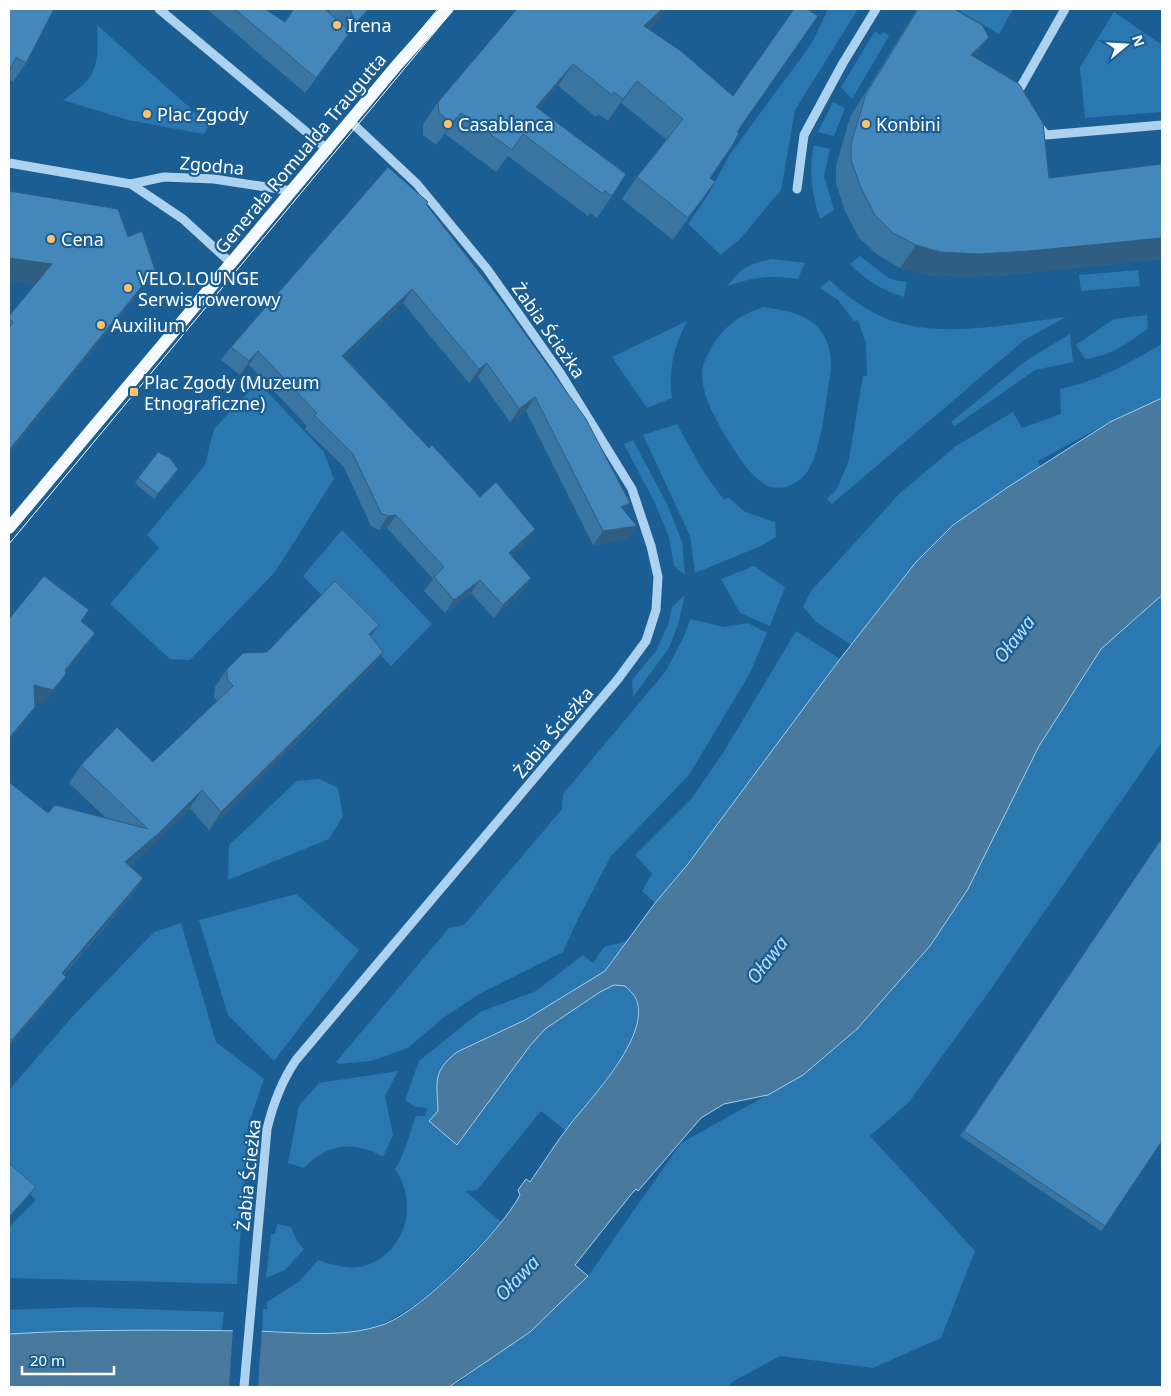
<svg xmlns="http://www.w3.org/2000/svg" width="1171" height="1396" font-family="'Noto Sans',sans-serif">
  <style>
    .green { fill: #2b77af }
    .water { fill: #4a799e; stroke: #9fcff1 }
    .pier { fill: #1b5e93 }
    .lines { fill: none; stroke-linecap: round; stroke-linejoin: round }
    .minor { stroke: #acd2ef; stroke-width: 9 }
    .major { stroke: #f4faff; stroke-width: 12 }
    .tram { stroke: #fff; stroke-width: 1 }
    .wall { fill: #3a74a0 }
    .shaded-wall { fill: #305e82 }
    .building { fill: #4487ba; stroke: #305e82 }
    .poi-dot { fill: #ffc26a; stroke: #1b5e93; stroke-width: 2 }
    .labels { text-anchor: middle; dominant-baseline: central; stroke-width: 4.5; stroke-linejoin: round; paint-order: stroke }
    .poi-label { font-size: 18px; fill: #fff; stroke: #1b5e93; text-anchor: start }
    .street-label { font-size: 18px; fill: #fff; stroke: #1b5e93 }
    .water-label { font-size: 19px; font-style: italic; fill: #b8dcf6; stroke: #1b5e93 }
  </style>
  <rect width="100%" height="100%" fill="#1b5e93"/>
  <!-- green -->
  <g class="green">
    <path d="M828,9h30l-63,101 -14,80 -41,49 -19,16 -33,-31 20,-29 22,-41 82,-111z"/>
    <path d="M956,9h57l-14,25z"/>
    <path d="M1114,12l48,33v67l-77,6 -5,-51z"/>
    <path d="M97,25l112,100 -5,9 -76,-14 -65,-20c35,-22 36,-35 34,-75z"/>
    <path d="M875,31l5,4 4,-3 5,4 -37,63 -11,-12z"/>
    <path d="M833,102l12,6 -11,28 -16,-4z"/>
    <path d="M814,145l16,4 -6,27 10,34 -14,9c-8,-24 -12,-49 -6,-74z"/>
    <path d="M860,256l30,23 17,3 -3,15c-20,-6 -40,-18 -54,-33z"/>
    <path d="M772,259l33,4 -7,16c-29,-4 -44,-2 -71,7 14,-17 22,-23 45,-27z"/>
    <path d="M1138,270l2,16 -59,5 -2,-16z"/>
    <path d="M829,280c13,11 25,22 40,30 56,34 135,14 197,7l-42,23 -192,164 -5,-5 10,-10 12,-29 14,-84h4l-1,-33 -8,-23 -4,1 -16,-21 -18,-12z"/>
    <path d="M763,307c40,5 69,15 68,62 -5,27 -9,83 -24,103 -9,13 -28,21 -43,12 -15,-10 -27,-29 -36,-44 -12,-20 -30,-50 -25,-74 1,-5 4,-10 6,-14 12,-24 29,-36 54,-45z"/>
    <path d="M1147,315l1,13c-21,16 -35,27 -63,31l-9,-14 38,-26z"/>
    <path d="M687,321c-13,26 -19,48 -15,77l-25,10 -35,-51z"/>
    <path d="M1070,334l3,28 -38,8 -80,56 -4,-4 76,-62z"/>
    <path d="M1162,344v54l-52,24 -72,39 2,5 -87,59 -37,37 -65,83 -35,-23 -13,-15 8,-16 89,-98 56,-47 57,-34 9,16 39,-14 -1,-25c37,-7 70,-27 102,-45z"/>
    <path d="M258,382l66,70 10,27 -59,93 -85,88 -20,-1 -60,-55 49,-56 -12,-13 58,-70 9,-36z"/>
    <path d="M677,424l26,47 21,29 4,-3 17,15 30,10 1,15 -15,9 -66,27 -5,-37 -47,-101z"/>
    <path d="M633,440l34,64 15,38 3,33 -11,-9 -5,-29 -15,-36 -30,-57z"/>
    <path d="M342,530l90,94 -41,42 -88,-90z"/>
    <path d="M754,566l31,21 -15,39 -30,-13 -19,-34z"/>
    <path d="M685,595l-7,30 -9,23 -36,49 -1,-17 24,-29 12,-26 4,-18z"/>
    <path d="M1162,595v147l-174,251 -79,109 -39,34 105,115 -34,87 -68,30 -93,-12 -48,26 -4,5h-279l11,-5 128,-106 93,-133 122,-68 54,-46 73,-83 38,-57 71,-143 62,-97z"/>
    <path d="M690,619l34,8 24,-4 19,10 -17,40 -61,102 -78,81 -35,67 -13,29 -82,41 -38,25 -35,30 -37,13 -32,3 -3,-2 113,-134 15,-3 98,-116 1,-15 103,-123 19,-37z"/>
    <path d="M796,631l44,28 -152,205 -33,39 -13,-12 10,-17 -17,-19 57,-57 31,-45z"/>
    <path d="M320,779l18,9 5,28 -14,23 -101,41 1,-35 68,-64z"/>
    <path d="M296,894l63,56 -85,111 -46,-46 -29,-95z"/>
    <path d="M181,923l35,119 48,37 -16,47 -11,158 -228,-6v-51l27,-27 -27,-25v-85l63,-73 82,-85z"/>
    <path d="M627,941c-1,9 -4,21 -3,30 2,14 13,25 14,40 2,39 -51,89 -72,120l-25,-20 -64,79 -12,1 36,31c-40,43 -96,109 -159,112 -26,1 -54,-3 -80,-3l1,-22h4v-7l33,-21 18,-21c15,5 30,10 46,6 42,-13 55,-62 31,-97 10,-15 14,-35 21,-53h9l2,-8 -12,-1 -10,-7 14,-39 61,-49 56,-21 47,-36 10,8 11,-16z"/>
    <path d="M398,1071l-13,25 8,39 -10,22c-29,-17 -56,-13 -79,11l-16,-5 11,-57 20,-23z"/>
    <path d="M277,1224l14,3 6,14 7,8 -19,21 -19,8 5,-44h4z"/>
    <path d="M84,1307l140,5 -2,18h-76l-137,4v-24z"/>
  </g>
  <!-- water -->
  <path class="water" d="M1162,398v197l-61,54 -62,97 -71,143 -38,57 -73,83 -54,46 -35,20 -44,9 -23,14 -63,73 -2,-2 -7,8 -54,68 13,11 -58,56 -81,55h-440v-53c79,-5 158,-4 238,-3 45,0 94,9 138,-7 38,-15 116,-93 135,-129l-2,-5 8,-11 4,3c14,-20 27,-41 42,-60 20,-25 82,-90 63,-125 -2,-4 -7,-8 -10,-11l-11,-1 -14,7 -55,37 -16,18 -72,98 -28,-24 9,-10c-1,-30 -6,-39 19,-59l68,-32 80,-49 50,-68 33,-39 152,-205 76,-97 37,-37 55,-38 102,-65z"/>
  <!-- pier -->
  <path class="pier" d="M233,1328h29l-4,59h-29z"/>
  <g class="lines">
    <!-- minor -->
    <g class="minor">
      <path d="M159,9l169,141"/>
      <path d="M1015,97l50,-88"/>
      <path d="M1038,125l8,10 116,-10"/>
      <path d="M9,163l122,21 33,-7 50,2 78,12"/>
      <path d="M131,184l52,35 48,44"/>
      <path d="M797,189l7,-54 39,-72 33,-54"/>
      <path d="M244,1387l23,-258c6,-25 14,-47 29,-69l322,-381 28,-38 10,-31 2,-33 -7,-31 -19,-57 -71,-115 -74,-105 -70,-85 -66,-62"/>
    </g>
    <!-- major -->
    <path class="major" d="M9,528l388,-463 50,-56"/>
    <!-- tram -->
    <g class="tram">
      <path d="M9,523l429,-514"/>
      <path d="M9,544l445,-535"/>
    </g>
  </g>
  <!-- wall -->
  <g class="wall">
    <path d="M9,9l17,54 -13,19 -4,-3z"/>
    <path d="M207,9h58l20,13 45,-8 -1,-5h40l-28,36 -36,48z"/>
    <path d="M917,9h37l35,28 -14,20 74,121 113,-14v95l-149,15 -50,3 -39,-3 -24,-6 -22,-13 -19,-17 -14,-27 -9,-28v-17l14,-49z"/>
    <path d="M654,25l-5,4 88,103 -27,46 -11,25 -26,37 -51,-41 15,-22 30,-37 -46,-37 -13,18 -10,-7 -2,3 -38,-31 -20,23 74,87 -15,22 -7,-5 -2,3 -80,-60 -12,16 -51,-38 -9,11 -13,-10v-11l15,-22z"/>
    <path d="M426,205l198,305 4,29 -35,6 -67,-134 -16,11 -32,-45 -9,6 -66,-80 -58,55 84,90 51,49 55,32 -9,13 -15,14 20,22 -9,14 -28,26 -23,-25 -26,20 -21,-22 9,-12 -46,-51 -8,2 -8,-4 -27,-59 -39,-38 2,-3 -58,-61 -9,10 -19,-15 10,-13z"/>
    <path d="M128,237l27,33 -15,21 -131,162v-137l26,-31z"/>
    <path d="M175,474l-21,25 -19,-16 3,-5z"/>
    <path d="M371,636l12,16 -13,18 -161,160 -19,-22 -43,42 -18,16 14,12 -12,18 -67,79 2,2 -13,18 -44,52v-265l39,31 58,5 -37,-35 12,-18 72,-3 64,-61 -3,-4 1,-10 12,-18 40,-17z"/>
    <path d="M1162,838l-57,388 -4,5 -141,-95z"/>
  </g>
  <!-- shaded-wall -->
  <g class="shaded-wall">
    <path d="M368,9h1l-28,36 14,-21z"/>
    <path d="M662,9h3l-11,16 -25,23 15,-22z"/>
    <path d="M989,37l-15,22 -3,-4z"/>
    <path d="M573,64l-15,22 -37,43 15,-22z"/>
    <path d="M637,81l-16,22 -13,18 15,-22z"/>
    <path d="M461,113l-16,21 -9,11 16,-22z"/>
    <path d="M1162,238v21l-149,15 -50,3 -39,-3 -24,-6 16,-23z"/>
    <path d="M9,258l43,6 -15,21 -28,-4z"/>
    <path d="M155,270l-15,21 -131,162v-3z"/>
    <path d="M412,289l-9,14 -70,66 9,-13z"/>
    <path d="M258,351l-9,14 -9,10 9,-14z"/>
    <path d="M487,363l-9,14 -9,6 10,-14z"/>
    <path d="M535,397l-9,14 -16,11 9,-13z"/>
    <path d="M630,503l-10,13 1,-9z"/>
    <path d="M396,515l-9,13 -8,2 9,-14z"/>
    <path d="M637,526l-9,13 -35,6 10,-14z"/>
    <path d="M535,529l-9,13 -27,25 10,-14z"/>
    <path d="M531,578l-9,14 -28,26 9,-13z"/>
    <path d="M480,580l-9,13 -26,20 9,-13z"/>
    <path d="M379,625l-13,18 3,-9z"/>
    <path d="M95,633l-10,15 -30,37 10,-15z"/>
    <path d="M383,652l-13,18 -161,160 12,-18z"/>
    <path d="M66,674l-10,15 -13,15 -19,-4 10,-15z"/>
    <path d="M35,707l-10,15 -16,19v-3z"/>
    <path d="M202,790l-12,18 -43,42 -35,30 13,-18z"/>
    <path d="M143,878l-12,18 -82,95 13,-18z"/>
    <path d="M66,977l-13,18 -44,52v-3l3,-4z"/>
    <path d="M36,1187l-8,11 -19,21v-2z"/>
  </g>
  <!-- building -->
  <g class="building">
    <path d="M9,9h45l-28,54 -10,-6 -7,16z"/>
    <path d="M235,9h30l20,13 9,-13h30l27,22 -35,47z"/>
    <path d="M350,9h18l-13,15z"/>
    <path d="M517,9h145l-18,17 37,25 52,45 61,-87h13l11,7 -81,116 2,1 -7,13 -22,32 5,4 -27,36 -51,-41 46,-58 -46,-38 -14,18 -9,-7 -2,3 -39,-31 -37,43 90,67 -14,22 -7,-5 -2,3 -80,-60 -11,16 -51,-37 -9,10 -13,-10 -1,-11z"/>
    <path d="M918,9h36l28,16 7,12 -18,18 48,29 24,39 6,55 113,-14v74l-133,13 -50,3 -39,-2 -24,-7 -23,-12 -18,-18 -14,-27 -10,-28v-16l15,-50z"/>
    <path d="M388,167l40,35 -2,2 78,100 82,115 44,84 -9,4 16,19 -34,5 -68,-134 -16,12 -32,-46 -8,6 -67,-80 -70,67 87,92 3,-3 48,52 16,-15 39,47 -26,24 22,25 -28,27 -23,-25 -26,20 -20,-23 10,-10 -48,-52 -8,1 -7,-3 -28,-59 -39,-39 3,-2 -59,-62 -9,10 -18,-14z"/>
    <path d="M9,191l109,18 10,28 14,-6 13,39 -146,180v-122l4,-6 -4,-3v-3l43,-52 -43,-6z"/>
    <path d="M158,452l12,6 8,11 -20,25 -20,-16z"/>
    <path d="M44,576l45,34 -8,11 14,12 -30,37 1,4 -13,16 -19,-5 1,22 -26,31v-119z"/>
    <path d="M335,581l44,44 -10,9 14,18 -162,160 -19,-22 -42,42 -35,30 18,16 -81,95 4,4 -54,63 -3,-3v1v-256l39,31 7,-8 93,24 -67,-64 36,-38 36,35 80,-76 -6,-7v-10l16,-16 24,-1z"/>
    <path d="M1162,838v303l-57,85 -141,-95z"/>
    <path d="M9,1163l27,24 -27,30z"/>
  </g>
  <!-- markers -->
  <g class="poi-dot">
    <circle cx="337" cy="25" r="5"/>
    <circle cx="147" cy="114" r="5"/>
    <circle cx="448" cy="124" r="5"/>
    <circle cx="866" cy="124" r="5"/>
    <circle cx="51" cy="239" r="5"/>
    <circle cx="128" cy="288" r="5"/>
    <circle cx="101" cy="325" r="5"/>
    <rect x="129" y="387" width="10" height="10" rx="2.5"/>
  </g>
  <g class="labels">
    <!-- poi labels -->
    <g class="poi-label">
      <text x="347" y="25">Irena</text>
      <text x="157" y="114">Plac Zgody</text>
      <text x="458" y="124">Casablanca</text>
      <text x="876" y="124">Konbini</text>
      <text x="61" y="239">Cena</text>
      <text x="138" y="278">VELO.LOUNGE<tspan x="138" dy="21">Serwis rowerowy</tspan></text>
      <text x="111" y="325">Auxilium</text>
      <text x="144" y="382">Plac Zgody (Muzeum<tspan x="144" dy="21">Etnograficzne)</tspan></text>
    </g>
    <!-- street labels -->
    <g class="street-label">
      <text transform="translate(300 153) rotate(-50)">Generała Romualda Traugutta</text>
      <text transform="translate(212 165) rotate(5)">Zgodna</text>
      <text transform="translate(549 330) rotate(55)">Żabia Ścieżka</text>
      <text transform="translate(553 732) rotate(-50)">Żabia Ścieżka</text>
      <text transform="translate(248 1175) rotate(-84)">Żabia Ścieżka</text>
    </g>
    <!-- water labels -->
    <g class="water-label">
      <text transform="translate(1014 639) rotate(-52)">Oława</text>
      <text transform="translate(767 960) rotate(-52)">Oława</text>
      <text transform="translate(517 1278) rotate(-46)">Oława</text>
    </g>
  </g>
  <!-- border -->
  <rect width="1171" height="1396" fill="none" stroke="#ffffff" stroke-width="20"/>
  <!-- north arrow -->
  <g transform="translate(1126 45) rotate(72)" stroke="#1b5e93" stroke-width="4" paint-order="stroke">
  <path d="M0-4L9 19L0 12L-9 19Z" fill="#ffffff"/>
  <text y="-8" font-size="14" font-weight="bold" text-anchor="middle" fill="#ffffff">N</text>
  </g>
  <!-- scale -->
  <path d="M22 1366v8h92v-8" fill="none" stroke="#ffffff" stroke-width="2.5"/>
  <text x="30" y="1366" font-size="15" fill="#ffffff" stroke="#1b5e93" stroke-width="4" paint-order="stroke">20 m</text>
</svg>
